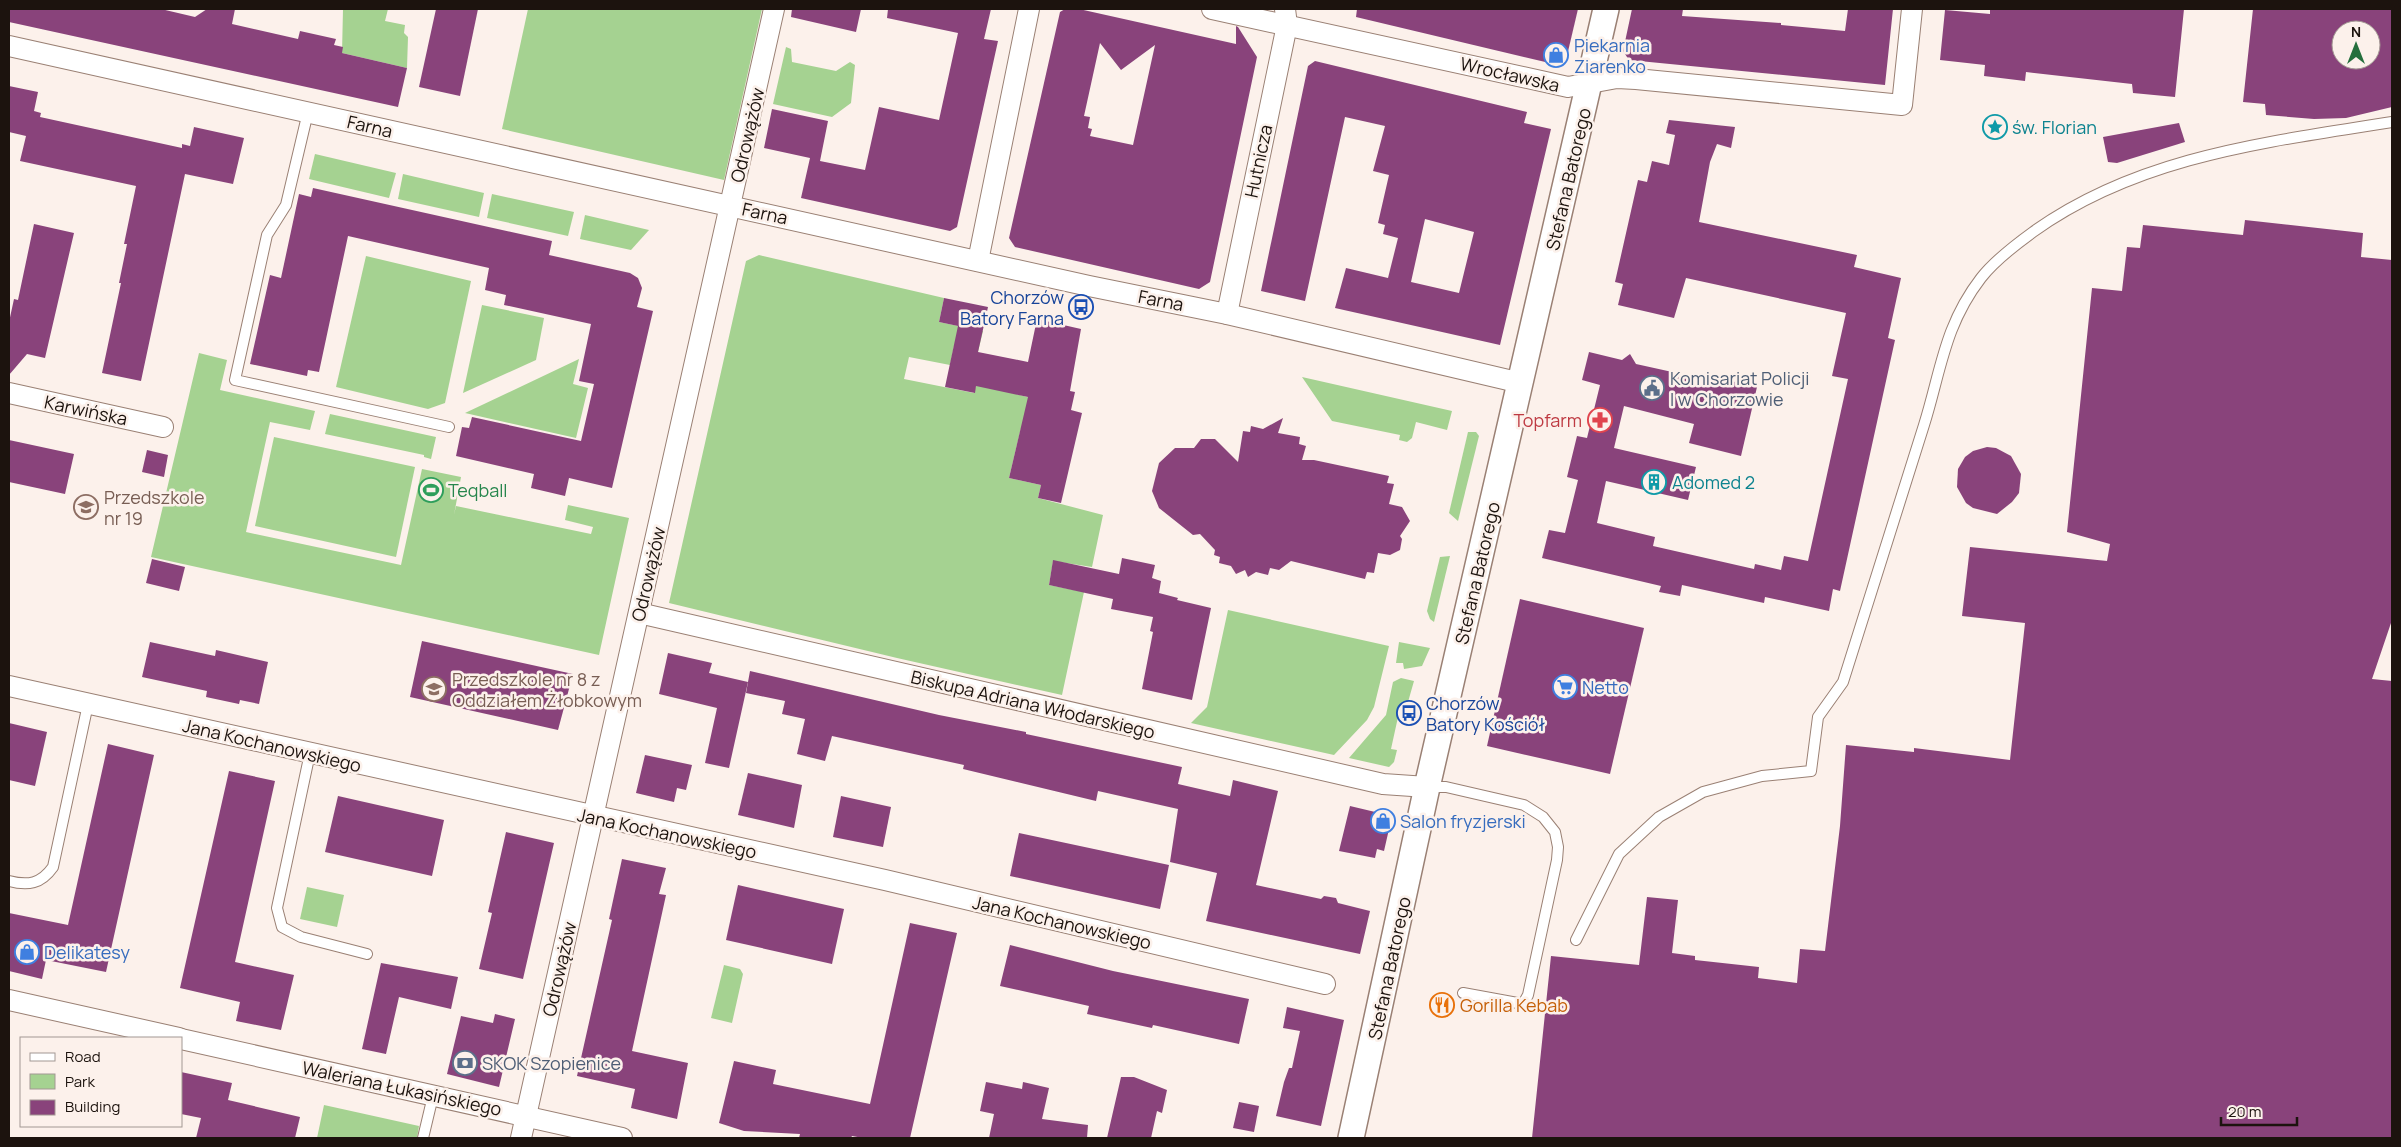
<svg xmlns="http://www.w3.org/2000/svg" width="2401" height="1147" font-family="Manrope,sans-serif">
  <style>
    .green { fill: #a5d291 }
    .building { fill: #89437b; fill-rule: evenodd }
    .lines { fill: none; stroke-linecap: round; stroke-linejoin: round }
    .service-casing { stroke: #9a8074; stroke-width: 12 }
    .minor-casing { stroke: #9a8074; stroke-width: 22 }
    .tertiary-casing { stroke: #9a8074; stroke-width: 28 }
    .service { stroke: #fff; stroke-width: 10 }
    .minor { stroke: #fff; stroke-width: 20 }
    .tertiary { stroke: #fff; stroke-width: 25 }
    .labels { text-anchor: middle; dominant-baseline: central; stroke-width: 5; stroke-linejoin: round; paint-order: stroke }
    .shop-label { font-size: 18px; fill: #366cbe; stroke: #fcf1eb; text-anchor: start }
    .street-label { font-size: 18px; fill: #1c130e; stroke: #fcf1eb }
    .culture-label { font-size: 18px; fill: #0d838f; stroke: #fcf1eb; text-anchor: start }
    .transit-label { font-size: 18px; fill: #164399; stroke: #fcf1eb; text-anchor: end }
    .service-label { font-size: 18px; fill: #4e5e75; stroke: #fcf1eb; text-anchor: start }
    .health-label { font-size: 18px; fill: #be3a42; stroke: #fcf1eb; text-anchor: end }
    .leisure-label { font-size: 18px; fill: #27864d; stroke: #fcf1eb; text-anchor: start }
    .education-label { font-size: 18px; fill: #785e54; stroke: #fcf1eb; text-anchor: start }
    .food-label { font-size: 18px; fill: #c56008; stroke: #fcf1eb; text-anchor: start }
  </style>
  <rect width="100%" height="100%" fill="#fcf1eb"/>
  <!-- green -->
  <g class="green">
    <path d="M343,9h45l-3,12 20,4 -1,8 4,4 -1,31 -65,-15z"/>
    <path d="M528,9h234l-38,171 -222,-51z"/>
    <path d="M786,47l5,2 1,13 44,9 14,-9 5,3 -4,38 -19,14 -59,-13z"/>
    <path d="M315,154l81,19 -7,25 -80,-19z"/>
    <path d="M403,174l81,19 -5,24 -81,-18z"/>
    <path d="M492,194l82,18 -6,24 -81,-18z"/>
    <path d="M585,215l64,15 -18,20 -51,-11z"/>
    <path d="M759,255l185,43 -5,24 44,9 -5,21 -24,-6 -4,19 -41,-8 -5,22 70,14 5,-21 29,20 23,6 -11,34 -11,46 32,7 -3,13 65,17 -11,52 -39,-6 -4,24 35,7 -22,103 -165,-37 -228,-55 77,-342z"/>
    <path d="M366,256l105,25 -26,122 -17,6 -92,-22z"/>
    <path d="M482,305l62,13 -8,42 -73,33z"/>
    <path d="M199,353l28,7 -7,30 95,21 -5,19 -40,-8 -24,110 155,33 21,-96 39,8 -7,38 2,-9 135,28 2,-7 -28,-7 3,-15 61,13 -30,137 -448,-98z"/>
    <path d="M579,359l-6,25 15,4 -12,50 -111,-25z"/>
    <path d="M1302,377l150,34 -5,19 -31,-8 -4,16 -5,4 -8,-2 1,-5 -68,-14z"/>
    <path d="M330,414l106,23 -5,22 -7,-2v-2l-99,-21z"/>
    <path d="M1468,432h8l3,4 -21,85 -9,-8z"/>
    <path d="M274,437l141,30 -19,90 -141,-31z"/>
    <path d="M1450,556l-16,66 -4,-3 -3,-8 13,-54z"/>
    <path d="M1228,610l161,36 -15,61 -7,13 -33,35 -143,-32 16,-16z"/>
    <path d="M1399,642l31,6 -8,18 -18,3 -1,-6h-7z"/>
    <path d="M1401,678l13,3 -8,28 -6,-1 -9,41 6,1 -3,12 -5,5 -40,-9 37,-43 7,-33z"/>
    <path d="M307,887l37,8 -7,32 -37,-8z"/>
    <path d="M724,965l16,4 3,5 -11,49 -21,-5z"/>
    <path d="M324,1105l95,21 -2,12h-100z"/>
  </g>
  <!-- building -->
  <g class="building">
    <path d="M9,9h152l34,8 12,-8h28l-3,15 66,15 2,-8 36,8 -2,6 9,2 -1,6 65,15 -9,39 -389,-85z"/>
    <path d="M436,9h42l-18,87 -41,-9z"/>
    <path d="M792,9h69l-5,23 -65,-15z"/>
    <path d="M888,9h103l-7,30 14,2 -41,186 -7,4 -149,-33 9,-40 -46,-10 8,-39 56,12 -8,40 45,9 14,-63 60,13 19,-87 -71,-15z"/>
    <path d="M1065,9h14l157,35v-18l2,1 19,30 -47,225 -11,7 -184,-42 -6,-9 51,-226zM1100,43l21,27 34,-25 -22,100 -43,-9 2,-7 -4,-1 2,-11 -6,-1z"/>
    <path d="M1357,9h221l-12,51 -8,5 -202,-48z"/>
    <path d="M1632,9h51l-1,7 99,7v2l64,6 3,-22h45l-8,76 -256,-25 -6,-9z"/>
    <path d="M1990,9h194l-9,88 -42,-4 -1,-9 -106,-12 -1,9 -41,-5 1,-11 -45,-5 5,-50 45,4z"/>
    <path d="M2253,9h139v98l-46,11 -32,1 -48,-4 -1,-11 -22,-2zM2341,30h30v30h-30z"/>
    <path d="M1315,61l212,51 -3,11 27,6 -51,216 -165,-37 11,-40 42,10 10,-40 -15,-4 2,-9 -7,-2 11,-48 -16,-4 12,-45 -40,-9 -40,184 -44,-10 47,-225zM1425,219l49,13 -15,61 -48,-11z"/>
    <path d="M9,86l29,6 -4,19 7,2 -1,4 55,12 87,19v-4l8,2 4,-19 50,11 -11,46 -48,-10 -44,207 -39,-8 19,-90h-2l8,-39h-3l12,-58 -116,-25 6,-25 -17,-4z"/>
    <path d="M1669,120l66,7 -4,21 -14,-4 -7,18 -11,60 158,33 -3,12 47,11 -13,60 7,2 -55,251 -7,-2 -4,22 -64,-14 -1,6 -82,-18 -2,11 -21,-4 2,-6 -119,-28 7,-28 16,3 13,-53 -11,-3 10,-41 10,2 13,-53 -18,-5 7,-28 33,8 8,-6 6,10 68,15 1,-4 52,12 -16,69 -52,-13 5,-19 -70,-18 -10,42 82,19 -8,33 -82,-19 -9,42 58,14 -2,9 101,23 1,-5 26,6 3,-14 24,5 40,-182 -16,-3 14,-63 -160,-35 -12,40 -56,-13 5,-21 -8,-2 23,-102 9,2 5,-21 17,4 6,-30 -9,-2z"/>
    <path d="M2179,123l6,19 -68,21 -9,-1 -5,-25z"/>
    <path d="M313,188l239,53 -3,14 81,18 8,5 4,10 -5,19 16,4 -41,177 -43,-10 -4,18 -34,-8 3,-14 -78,-18 6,-29 7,1 3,-11 109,24 13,-57 -15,-3 12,-57 -87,-19 2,-10 -21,-5 4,-22 -141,-32 -29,136 -11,-2 -1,6 -57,-12 20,-89 11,3 18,-84 12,3z"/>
    <path d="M2245,220l118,13 -2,24 31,3v360l-20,59 20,2v457h-860l19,-182 88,9 8,-68 31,3 -6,53 23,3v4l64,7 -1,11 39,5 3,-34 25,2 15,-125 6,-81 68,7v-4l96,12 15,-137 -63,-7 8,-69 137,14 3,-17 -43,-12 25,-244 30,3 5,-44 13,1 3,-23 100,10z"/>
    <path d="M34,224l40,9 -29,125 -18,-4 -18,21v-53l5,-23 4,1z"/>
    <path d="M944,298l44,9 -10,45 50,10 9,-43 44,10 -11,62 5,1 -4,18 11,3 -21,90 -23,-5 3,-13 -32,-7 19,-81 -52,-11 -1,7 -30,-6 13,-61 -19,-4z"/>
    <path d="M1283,418l-5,15 22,4 -1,7 7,2 -4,14h12l75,16 -2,7 7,1 -5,20 13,3 8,14 -10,15 2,3 -2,11 -10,5 -12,-2 -4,20 -7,-1 -2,7 -74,-18 -12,9 -9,-2 -2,7 -12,-3 -8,5 -3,-7 -9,4 -5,-8 -12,-3 1,-6 -6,-2 1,-5 -15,-16 -7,1 -34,-27 -7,-17 7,-28 16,-15h19l7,-9h14l23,23 5,-31 7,1 1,-6 12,3z"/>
    <path d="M9,440l65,14 -9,40 -56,-12z"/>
    <path d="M1987,447l9,1 15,8 10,18 -2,19 -7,9 -15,12 -24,-6 -7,-5 -9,-16 1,-18 7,-12 8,-6z"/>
    <path d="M147,450l21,5 -4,22 -22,-5z"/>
    <path d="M1122,558l33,7 -3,13 9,3 -2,12 19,5 -1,2 34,8 -19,92 -50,-11 11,-57 -3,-1 3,-14 -42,-8 2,-10 -64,-14 4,-25 66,14z"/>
    <path d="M152,559l33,8 -6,24 -33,-8z"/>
    <path d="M1520,599l124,29 -34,146 -123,-28z"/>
    <path d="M422,641l151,33 -15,56 -148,-33z"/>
    <path d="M150,642l65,14 1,-6 52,12 -9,42 -19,-4 -1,4 -33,-7 1,-6 -65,-14z"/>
    <path d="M668,653l44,10 -3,10 39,9 -19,86 -24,-5 12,-55 -58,-14z"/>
    <path d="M750,671l189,44 87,17v2l156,33 -4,17 52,12 3,-16 45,11 -22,94 65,14 3,-3 12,2 2,5 32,8 -10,43 -154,-33 11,-48 -47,-11 8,-53 -80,-18 -2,10 -133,-32 1,-4 -132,-29 -7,25 -28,-7 8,-35 -23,-5 3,-13 -39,-8z"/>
    <path d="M9,723l38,9 -12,54 -26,-6z"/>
    <path d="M108,744l46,11 -48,217 -60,-12 -4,19 -33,-8v-58l59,12z"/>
    <path d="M645,755l47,10 -6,25 -9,-2 -3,14 -38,-9z"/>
    <path d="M229,771l46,10 -40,181 59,13 -13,55 -45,-9 4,-19 -60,-14z"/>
    <path d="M748,773l54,12 -8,43 -56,-13z"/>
    <path d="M338,796l106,24 -12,56 -107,-24z"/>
    <path d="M841,796l50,11 -8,40 -50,-10z"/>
    <path d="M1350,806l42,10 -8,35 -7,-2 -2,9 -36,-7z"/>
    <path d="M506,832l48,11 -31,136 -44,-10 13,-56 -4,-1z"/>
    <path d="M1019,833l150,32 -9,44 -150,-33z"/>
    <path d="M622,859l44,9 -7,26 7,1 -34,156 56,12 -11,56 -46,-11 4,-19 -58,-13 35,-156 -3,-1z"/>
    <path d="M738,885l106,24 -12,55 -106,-24z"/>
    <path d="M910,923l47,10 -47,205h-47l-11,-2 -1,2h-52l1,-4 -56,-3 -25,-8 15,-62 42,9 -3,14 97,20z"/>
    <path d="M1010,945l103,26 136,28 -10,45 -86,-19 -1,3 -65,-14 2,-8 -89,-20z"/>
    <path d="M381,963l77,14 -7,32 -52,-12 -13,57 -24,-5z"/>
    <path d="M1287,1007l57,13 -23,106 -45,-10 8,-34 5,-14h3l8,-37 -17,-3z"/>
    <path d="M495,1014l20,5 -16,68 -52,-13 14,-58 32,7z"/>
    <path d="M181,1072l51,11 -4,17 72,17 -5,21h-99l5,-20 -20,-4z"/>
    <path d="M1121,1077h13l33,13 -5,23 -5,-2 -6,27h-44z"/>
    <path d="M986,1082l36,7 1,-7 26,6 -7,31 46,6 -1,13h-98l5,-24 -14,-3z"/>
    <path d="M1239,1102l20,4 -5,26 -21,-4z"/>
  </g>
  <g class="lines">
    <defs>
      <g id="service">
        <path d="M308,112l-22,93 -19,30 -32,145 214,47"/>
        <path d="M310,753l-33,155 5,19 19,10 66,17"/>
        <path d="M1427,787h19l78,18 19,12 12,15 3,15 -1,13 -29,135 -5,9 -60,-11"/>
        <path d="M9,881c19,5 32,3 44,-14l35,-163"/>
        <path d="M1576,940l43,-86 40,-37 44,-25 59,-16 49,-5 7,-54 25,-35c27,-86 54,-172 81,-257 17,-54 20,-99 57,-147 14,-18 34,-33 52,-46 106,-76 235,-90 359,-110"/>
        <path d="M423,1138l10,-42"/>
      </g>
      <g id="minor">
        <path d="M1212,9l356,78 49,-9 19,1 266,26 10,-96"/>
        <path d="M9,46l1080,240 138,28 294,69"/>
        <path d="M978,261l51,-252"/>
        <path d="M1227,314l60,-289 -2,-16"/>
        <path d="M9,393l154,34"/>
        <path d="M639,613l744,171 44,3"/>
        <path d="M9,686l876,194 440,104"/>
        <path d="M9,1000l170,38"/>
        <path d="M181,1039l441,99"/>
        <path d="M521,1138l253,-1129"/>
      </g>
      <path id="tertiary" d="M1351,1138l76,-351 179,-778"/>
    </defs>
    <!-- service casing -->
    <use href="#service" class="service-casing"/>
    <!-- minor casing -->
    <use href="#minor" class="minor-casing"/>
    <!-- tertiary casing -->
    <use href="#tertiary" class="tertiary-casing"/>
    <!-- service -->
    <use href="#service" class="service"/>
    <!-- minor -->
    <use href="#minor" class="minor"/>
    <!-- tertiary -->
    <use href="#tertiary" class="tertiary"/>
  </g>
  <!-- icons -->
  <defs>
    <symbol id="shop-ring" viewBox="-11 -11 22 22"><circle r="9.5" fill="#fcf1eb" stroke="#3f7fe0" stroke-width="1.5"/><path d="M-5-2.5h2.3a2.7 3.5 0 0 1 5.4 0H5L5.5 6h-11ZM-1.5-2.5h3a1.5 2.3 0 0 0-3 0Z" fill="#3f7fe0"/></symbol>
    <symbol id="sight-ring" viewBox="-11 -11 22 22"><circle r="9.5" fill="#fcf1eb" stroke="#0f9aa8" stroke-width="1.5"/><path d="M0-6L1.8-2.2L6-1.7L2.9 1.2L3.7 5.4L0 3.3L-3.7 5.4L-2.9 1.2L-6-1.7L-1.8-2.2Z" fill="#0f9aa8"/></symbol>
    <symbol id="bus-ring" viewBox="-11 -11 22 22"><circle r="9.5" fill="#fcf1eb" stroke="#1a4fb4" stroke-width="1.5"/><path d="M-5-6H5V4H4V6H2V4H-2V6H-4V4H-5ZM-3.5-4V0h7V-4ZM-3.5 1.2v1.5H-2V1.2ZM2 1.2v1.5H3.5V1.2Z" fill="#1a4fb4"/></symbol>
    <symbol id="civic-ring" viewBox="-11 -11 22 22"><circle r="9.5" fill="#fcf1eb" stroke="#5c6f8a" stroke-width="1.5"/><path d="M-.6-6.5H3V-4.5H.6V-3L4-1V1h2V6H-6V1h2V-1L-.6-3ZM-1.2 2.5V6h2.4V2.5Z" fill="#5c6f8a"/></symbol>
    <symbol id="pharmacy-ring" viewBox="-11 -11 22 22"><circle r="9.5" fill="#fcf1eb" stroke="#e0444e" stroke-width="1.5"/><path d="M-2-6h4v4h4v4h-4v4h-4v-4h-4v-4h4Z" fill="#e0444e"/></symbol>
    <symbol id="building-ring" viewBox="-11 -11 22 22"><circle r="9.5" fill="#fcf1eb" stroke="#0f9aa8" stroke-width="1.5"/><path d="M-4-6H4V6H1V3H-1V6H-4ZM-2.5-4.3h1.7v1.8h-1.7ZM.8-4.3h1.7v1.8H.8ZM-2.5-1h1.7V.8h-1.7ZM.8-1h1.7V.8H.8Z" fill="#0f9aa8"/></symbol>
    <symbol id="stadium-ring" viewBox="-11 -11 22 22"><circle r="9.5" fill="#fcf1eb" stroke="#2e9e5b" stroke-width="1.5"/><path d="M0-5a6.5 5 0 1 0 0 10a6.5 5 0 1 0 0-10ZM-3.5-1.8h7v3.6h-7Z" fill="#2e9e5b"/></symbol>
    <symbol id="school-ring" viewBox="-11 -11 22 22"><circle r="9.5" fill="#fcf1eb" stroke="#8d6e63" stroke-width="1.5"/><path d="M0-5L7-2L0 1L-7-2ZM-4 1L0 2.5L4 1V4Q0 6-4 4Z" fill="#8d6e63"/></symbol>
    <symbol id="supermarket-ring" viewBox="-11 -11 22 22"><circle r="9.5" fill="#fcf1eb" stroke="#3f7fe0" stroke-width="1.5"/><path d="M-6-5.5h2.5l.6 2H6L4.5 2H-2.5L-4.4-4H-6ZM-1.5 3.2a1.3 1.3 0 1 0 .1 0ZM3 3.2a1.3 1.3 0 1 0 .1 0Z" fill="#3f7fe0"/></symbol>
    <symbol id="restaurant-ring" viewBox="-11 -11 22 22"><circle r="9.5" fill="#fcf1eb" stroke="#e8710a" stroke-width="1.5"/><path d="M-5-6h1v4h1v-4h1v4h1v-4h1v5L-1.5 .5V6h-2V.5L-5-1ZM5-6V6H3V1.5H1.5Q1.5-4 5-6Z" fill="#e8710a"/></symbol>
    <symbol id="bank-ring" viewBox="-11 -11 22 22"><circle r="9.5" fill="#fcf1eb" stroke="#5c6f8a" stroke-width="1.5"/><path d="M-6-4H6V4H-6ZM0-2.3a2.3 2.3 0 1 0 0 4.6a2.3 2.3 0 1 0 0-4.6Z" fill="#5c6f8a"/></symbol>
  </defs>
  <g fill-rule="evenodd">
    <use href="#shop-ring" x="1542" y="41" width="28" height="28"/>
    <use href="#sight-ring" x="1981" y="113" width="28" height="28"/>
    <use href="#bus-ring" x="1067" y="293" width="28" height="28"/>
    <use href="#civic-ring" x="1638" y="374" width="28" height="28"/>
    <use href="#pharmacy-ring" x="1586" y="406" width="28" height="28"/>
    <use href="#building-ring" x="1640" y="468" width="28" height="28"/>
    <use href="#stadium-ring" x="417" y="476" width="28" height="28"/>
    <use href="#school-ring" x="72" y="493" width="28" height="28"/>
    <use href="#supermarket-ring" x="1551" y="673" width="28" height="28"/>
    <use href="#school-ring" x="420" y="675" width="28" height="28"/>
    <use href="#bus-ring" x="1395" y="699" width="28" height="28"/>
    <use href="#shop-ring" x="1369" y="807" width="28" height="28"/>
    <use href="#shop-ring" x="13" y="938" width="28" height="28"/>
    <use href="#restaurant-ring" x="1428" y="991" width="28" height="28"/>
    <use href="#bank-ring" x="451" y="1049" width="28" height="28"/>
  </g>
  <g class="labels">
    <!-- shop labels -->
    <g class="shop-label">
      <text x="1574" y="45">Piekarnia<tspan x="1574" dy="21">Ziarenko</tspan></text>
      <text x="1582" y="687">Netto</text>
      <text x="1400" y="821">Salon fryzjerski</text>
      <text x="44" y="952">Delikatesy</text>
    </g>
    <!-- street labels -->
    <g class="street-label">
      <text transform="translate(1510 74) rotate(13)">Wrocławska</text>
      <text transform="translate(370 126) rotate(13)">Farna</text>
      <text transform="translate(747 135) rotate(-77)">Odrowążów</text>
      <text transform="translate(1258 161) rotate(-78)">Hutnicza</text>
      <text transform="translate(1568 179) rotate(-77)">Stefana Batorego</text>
      <text transform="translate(765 213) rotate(12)">Farna</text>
      <text transform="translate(1161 300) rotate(11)">Farna</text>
      <text transform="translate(86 410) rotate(12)">Karwińska</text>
      <text transform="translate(1477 573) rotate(-77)">Stefana Batorego</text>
      <text transform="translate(648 574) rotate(-77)">Odrowążów</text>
      <text transform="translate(1033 704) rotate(13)">Biskupa Adriana Włodarskiego</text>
      <text transform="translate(272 745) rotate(13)">Jana Kochanowskiego</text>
      <text transform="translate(667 833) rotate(12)">Jana Kochanowskiego</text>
      <text transform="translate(1062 922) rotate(13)">Jana Kochanowskiego</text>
      <text transform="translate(1389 968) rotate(-78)">Stefana Batorego</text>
      <text transform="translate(559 969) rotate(-77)">Odrowążów</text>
      <text transform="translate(402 1088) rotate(12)">Waleriana Łukasińskiego</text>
    </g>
    <!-- culture labels -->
    <g class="culture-label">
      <text x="2012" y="127">św. Florian</text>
      <text x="1672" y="482">Adomed 2</text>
    </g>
    <!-- transit labels -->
    <g class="transit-label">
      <text x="1064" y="297">Chorzów<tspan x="1064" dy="21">Batory Farna</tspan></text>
      <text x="1426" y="703" text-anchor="start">Chorzów<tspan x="1426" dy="21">Batory Kościół</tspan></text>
    </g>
    <!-- service labels -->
    <g class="service-label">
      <text x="1670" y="378">Komisariat Policji<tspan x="1670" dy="21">I w Chorzowie</tspan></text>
      <text x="482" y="1063">SKOK Szopienice</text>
    </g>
    <!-- health labels -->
    <g class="health-label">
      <text x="1582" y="420">Topfarm</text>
    </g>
    <!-- leisure labels -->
    <g class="leisure-label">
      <text x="448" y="490">Teqball</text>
    </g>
    <!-- education labels -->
    <g class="education-label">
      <text x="104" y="497">Przedszkole<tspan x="104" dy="21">nr 19</tspan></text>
      <text x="452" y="679">Przedszkole nr 8 z<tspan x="452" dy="21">Oddziałem Żłobkowym</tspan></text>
    </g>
    <!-- food labels -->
    <g class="food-label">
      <text x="1460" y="1005">Gorilla Kebab</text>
    </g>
  </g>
  <!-- border -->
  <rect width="2401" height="1147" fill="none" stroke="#1c130e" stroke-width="20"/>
  <!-- legend -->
  <rect x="20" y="1037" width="162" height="90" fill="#fcf1eb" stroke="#a29893"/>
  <rect x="30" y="1053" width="25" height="8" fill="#ffffff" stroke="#a29893"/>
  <text x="65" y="1062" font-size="15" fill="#1c130e">Road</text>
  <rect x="30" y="1074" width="25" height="15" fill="#a5d291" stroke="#a29893"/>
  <text x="65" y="1087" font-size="15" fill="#1c130e">Park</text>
  <rect x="30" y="1100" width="25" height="15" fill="#89437b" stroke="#a29893"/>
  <text x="65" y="1112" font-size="15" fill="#1c130e">Building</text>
  <!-- north arrow -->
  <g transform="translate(2356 45)"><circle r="24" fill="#fcf1eb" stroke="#a29893"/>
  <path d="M0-4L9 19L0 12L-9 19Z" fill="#256f3d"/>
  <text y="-8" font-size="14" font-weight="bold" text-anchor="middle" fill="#1c130e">N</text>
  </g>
  <!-- scale -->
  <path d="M2221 1117v8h76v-8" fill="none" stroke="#1c130e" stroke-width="2.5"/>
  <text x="2228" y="1117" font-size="15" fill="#1c130e" stroke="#fcf1eb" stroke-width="4" paint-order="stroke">20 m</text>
</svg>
